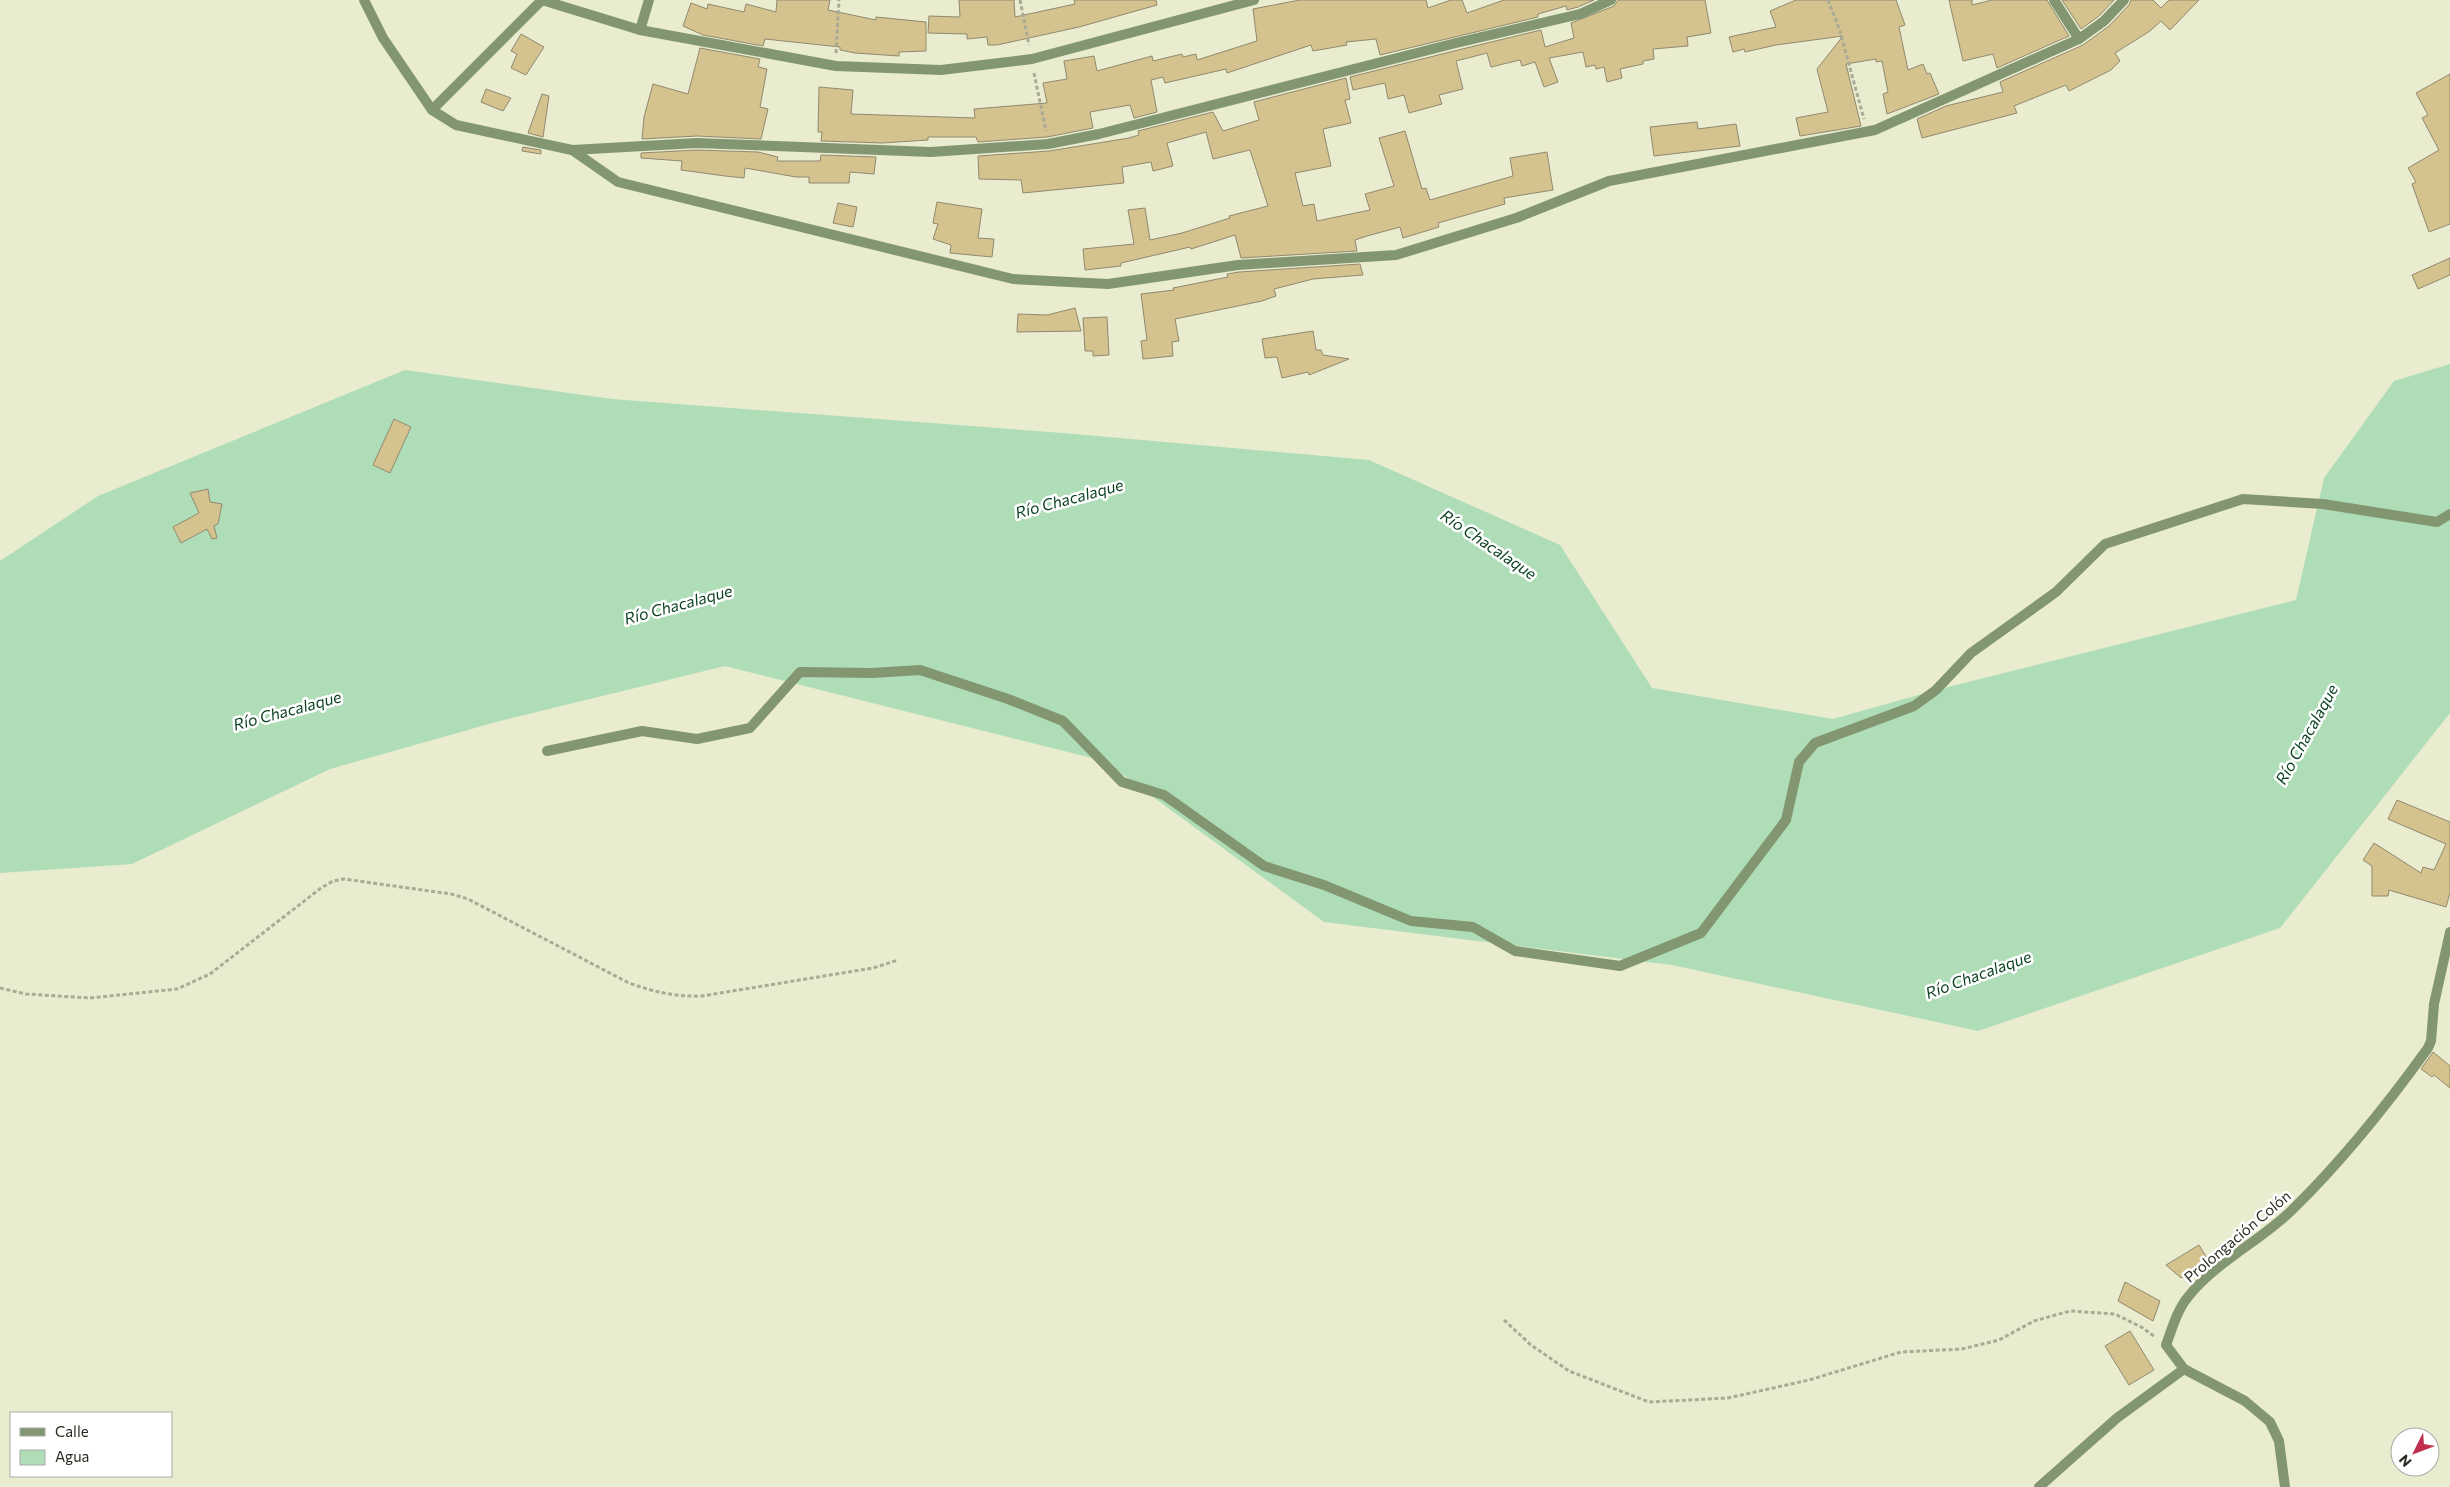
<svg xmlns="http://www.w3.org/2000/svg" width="2450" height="1487" font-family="Commissioner,sans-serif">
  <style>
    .water { fill: #aeddb8 }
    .building { fill: #d4c38f; stroke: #91896f }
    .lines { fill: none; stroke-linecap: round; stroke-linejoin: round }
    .path { stroke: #a9ab94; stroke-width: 3; stroke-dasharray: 4 2.5; stroke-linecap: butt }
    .minor { stroke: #829671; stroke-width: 10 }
    .labels { text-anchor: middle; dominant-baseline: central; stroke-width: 5; stroke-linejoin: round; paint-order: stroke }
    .street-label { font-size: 15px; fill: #2a2b20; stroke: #fff }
    .water-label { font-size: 16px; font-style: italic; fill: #083f1d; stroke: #fff }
  </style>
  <rect width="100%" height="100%" fill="#e9eccf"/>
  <!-- water -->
  <path class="water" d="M2450,364v349l-170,215 -302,103 -306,-66 -348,-43 -220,-161 -379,-95 -229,56 -166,47 -198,95 -132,9v-312l98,-65 307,-126 207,29 451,34 306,27 191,85 92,143 181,31 103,-29 360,-90 28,-122 70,-97z"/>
  <!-- building -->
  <g class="building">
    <path d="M777,0h53l-2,10 48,10v-3l50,5v29l-27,1v4l-44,-3 -15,-3v-3l-75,-8 -2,7 -60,-11 -20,-9 8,-23 16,6 1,-5 36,8 2,-8 30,8z"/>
    <path d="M959,0h55l1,17 60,-13 -1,-4h82l1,5 -78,22 -82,18h-9l-1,-8 -20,2v-5l-39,-1 1,-17 31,1z"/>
    <path d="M1300,0h126l2,8 23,-8h11l5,13 37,-13h90l-16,7 -11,3 -1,-4 -28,8v3l-158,38 -4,-16 -30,3 1,3 -34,6 -2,-6 -84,28 -1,-4 -61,14 -2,-6 -12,3 6,32 -23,6 -4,-13 -40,7 3,16 -46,9 -69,5 -2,-5h-48v3l-46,3 -61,-2 1,-9h-4l1,-45 34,3 -2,24 124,4 -1,-9 73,-6 -4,-20 24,-4 -3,-18 30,-5 3,15 55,-15 1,5 29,-7 1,3 13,-3 1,6 60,-19 -4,-32z"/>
    <path d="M1618,0h87l6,33 -24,4 1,9 -35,3 1,10 -11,2v3l-23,5 2,9 -15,4 -3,-15 -8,2 -1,-4 -9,2 -3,-15 -34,6 9,24 -14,5 -9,-25 -13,4 -2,-6 -29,7 -4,-14 -31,8 7,28 -24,6 3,9 -33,9 -5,-18 -16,4 -3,-16 -32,7 -3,-13 108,-27 83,-20 4,17 29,-9 -3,-15 43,-17z"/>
    <path d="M1796,0h100l9,25 -6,2 9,43 15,-6 4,10 3,-1 9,21 -52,20 -4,-20 5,-2 -6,-31 -6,1v-3l-30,5 15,62 -61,10 -4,-18 32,-6 -11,-43 26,-33 -67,9 -31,7 -1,-3 -11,3 -4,-15 47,-10 -6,-16z"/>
    <path d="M1949,0h23v5l20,-5h55l22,36 -72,32 -4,-14 -30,7z"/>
    <path d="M2062,0h52l-15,16 -18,13z"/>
    <path d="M2131,0h22l8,8 8,-8h30l-29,30 -9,-9 -11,10 -35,22 5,8 -9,9 -42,21 -3,-6 -52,21 3,7 -95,25 -5,-19 29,-13 57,-14 -3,-10 83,-37 26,-19 20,-21z"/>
    <path d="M521,34l23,13 -18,28 -15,-7 6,-14 -6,-3z"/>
    <path d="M700,48l60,11 -2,8 9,2 -7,38 8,2 -7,30 -64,-3 -55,3 2,-22 9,-33 35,10z"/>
    <path d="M2450,74v150l-21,8 -17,-48 4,-2 -8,-14 31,-18 -17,-32 6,-3 -12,-22z"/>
    <path d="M1346,78l4,21 -5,1 6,23 -28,6 8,37 -36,7 8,33 11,-2 3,17 53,-11 -5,-16 29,-8 -15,-48 26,-7 17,58 4,-1 4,12 83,-24 -3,-18 37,-6 6,38 -49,8 1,6 -67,19 1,4 -36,11 -3,-11 -33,9 -12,4 2,11 -116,7 -6,-23 -44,14 -1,-2 -69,16v3l-36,4 -2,-21 51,-5 -6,-34 17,-2 5,32 32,-7 48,-15 -1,-2 39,-10 -18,-56 -37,9 -7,-27 -39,11 6,23 -20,5 -2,-9 -29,5 2,16 -101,10 -2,-13 -42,-1 -1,-23 71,-5 80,-13 10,-3 -1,-4 75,-19 10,19 36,-11 -5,-18z"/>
    <path d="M486,89l25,9 -8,13 -22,-9z"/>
    <path d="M542,94l7,2 -6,41 -15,-4z"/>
    <path d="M1697,122l1,7 38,-5 4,22 -86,10 -4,-29z"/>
    <path d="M523,147l18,3v4l-19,-3z"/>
    <path d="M697,150l61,2 20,5 -1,4h43l1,-6 55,2 -2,17 -24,-2 -1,11h-40v-6h-13l-51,-9 -1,10 -19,-2 -44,-6 1,-9 -41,-3v-5z"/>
    <path d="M937,202l45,7 -4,29 16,1 -2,18 -42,-4 1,-8 -18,-6 5,-15 -5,-1z"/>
    <path d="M838,203l19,4 -4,20 -20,-4z"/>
    <path d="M2450,258v17l-32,14 -6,-14z"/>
    <path d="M1360,264l3,11 -50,4 -39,10 2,7 -14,5 -87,18 4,22 -7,1 1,14 -30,3 -2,-18 6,-1 -6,-46 33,-4 -1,-2 55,-11 -1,-3 12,-2z"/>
    <path d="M1075,308l6,23 -64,1 1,-18 29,1z"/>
    <path d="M1107,317l2,38 -16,1v-5h-8l-2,-33z"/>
    <path d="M1313,331l3,19h5l2,5 26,4 -40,16 -1,-3 -26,6 -5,-21 -12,1 -3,-19z"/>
    <path d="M394,419l17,8 -21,46 -17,-8z"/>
    <path d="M208,489l2,13 12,2 -4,20 -4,2 3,12 -5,1 -5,-10 -26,14 -8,-16 26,-14 -9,-20z"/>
    <path d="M2397,800l53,22v71l-4,14 -57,-17 -1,6h-16v-30l-9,-6 11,-17 47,30 2,-6 11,3 12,-26 -58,-25z"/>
    <path d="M2433,1052l17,14v22l-16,-13 -2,2 -11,-8z"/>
    <path d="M2199,1245l9,15 -27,18 -15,-13z"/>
    <path d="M2125,1282l35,19 -7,20 -35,-20z"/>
    <path d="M2130,1331l24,39 -25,15 -24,-39z"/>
  </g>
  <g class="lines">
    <!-- path -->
    <g class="path">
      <path d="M1020,0l9,45"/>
      <path d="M1828,0l11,28 25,91"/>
      <path d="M836,53l3,-53"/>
      <path d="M1034,73l12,58"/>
      <path d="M0,988l26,6 64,4 87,-9 33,-15 111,-86 12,-7 11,-2 107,15 17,5 161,84c25,9 47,14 73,13l171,-28 25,-8"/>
      <path d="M1504,1320l27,25 38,26 80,31 79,-4 81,-18 92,-28 61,-3 37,-9 35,-19 36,-10 45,3 28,14 12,9"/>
    </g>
    <!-- minor -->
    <g class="minor">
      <path d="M364,0l19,38 49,72 24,15 116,25 125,-7 234,9 117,-8 51,-10 357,-91 124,-29 31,-14"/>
      <path d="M2054,0l25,39"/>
      <path d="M640,30l9,-30"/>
      <path d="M432,110l110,-110 98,30 196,36 105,4 91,-11 222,-59"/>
      <path d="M572,150l46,32 395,97 95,5 130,-19 158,-10 120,-37 93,-37 266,-51 204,-91 25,-18 20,-21"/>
      <path d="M547,751l95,-20 55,8 53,-11 50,-56 72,1 48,-3 88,29 55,22 59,61 42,13 100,71 60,19 87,36 62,6 42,24 105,15 81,-33 85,-113 13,-58 16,-19 99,-37 22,-16 35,-37 85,-61 49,-48 138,-45 80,5 114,18 13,-8"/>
      <path d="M2039,1487l78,-69 67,-49"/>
      <path d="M2285,1487l-6,-46 -9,-19 -25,-21 -61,-32 -18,-24c6,-16 11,-35 22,-48 26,-34 74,-57 105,-88 50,-49 94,-104 135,-161l3,-7 3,-37 16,-72"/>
    </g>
  </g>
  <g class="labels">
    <!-- street labels -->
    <g class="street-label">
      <text transform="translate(2237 1236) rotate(-40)">Prolongación Colón</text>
    </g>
    <!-- water labels -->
    <g class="water-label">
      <text transform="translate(1069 498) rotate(-15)">Río Chacalaque</text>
      <text transform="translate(1489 544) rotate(34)">Río Chacalaque</text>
      <text transform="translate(678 604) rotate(-15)">Río Chacalaque</text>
      <text transform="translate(287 710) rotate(-15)">Río Chacalaque</text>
      <text transform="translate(2306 734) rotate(-61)">Río Chacalaque</text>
      <text transform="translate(1978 974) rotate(-20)">Río Chacalaque</text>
    </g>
  </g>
  <!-- legend -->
  <rect x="10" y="1412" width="162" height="65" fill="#ffffff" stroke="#aaaaa6"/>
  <rect x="20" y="1428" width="25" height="8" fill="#829671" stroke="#aaaaa6"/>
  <text x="55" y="1437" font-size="15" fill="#2a2b20">Calle</text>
  <rect x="20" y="1450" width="25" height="15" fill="#aeddb8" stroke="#aaaaa6"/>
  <text x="55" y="1462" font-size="15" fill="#2a2b20">Agua</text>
  <!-- north arrow -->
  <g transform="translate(2415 1452) rotate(228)"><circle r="24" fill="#ffffff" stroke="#aaaaa6"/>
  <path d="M0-4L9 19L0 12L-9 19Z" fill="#c02f4e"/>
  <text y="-8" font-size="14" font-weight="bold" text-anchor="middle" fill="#2a2b20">N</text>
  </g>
</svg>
